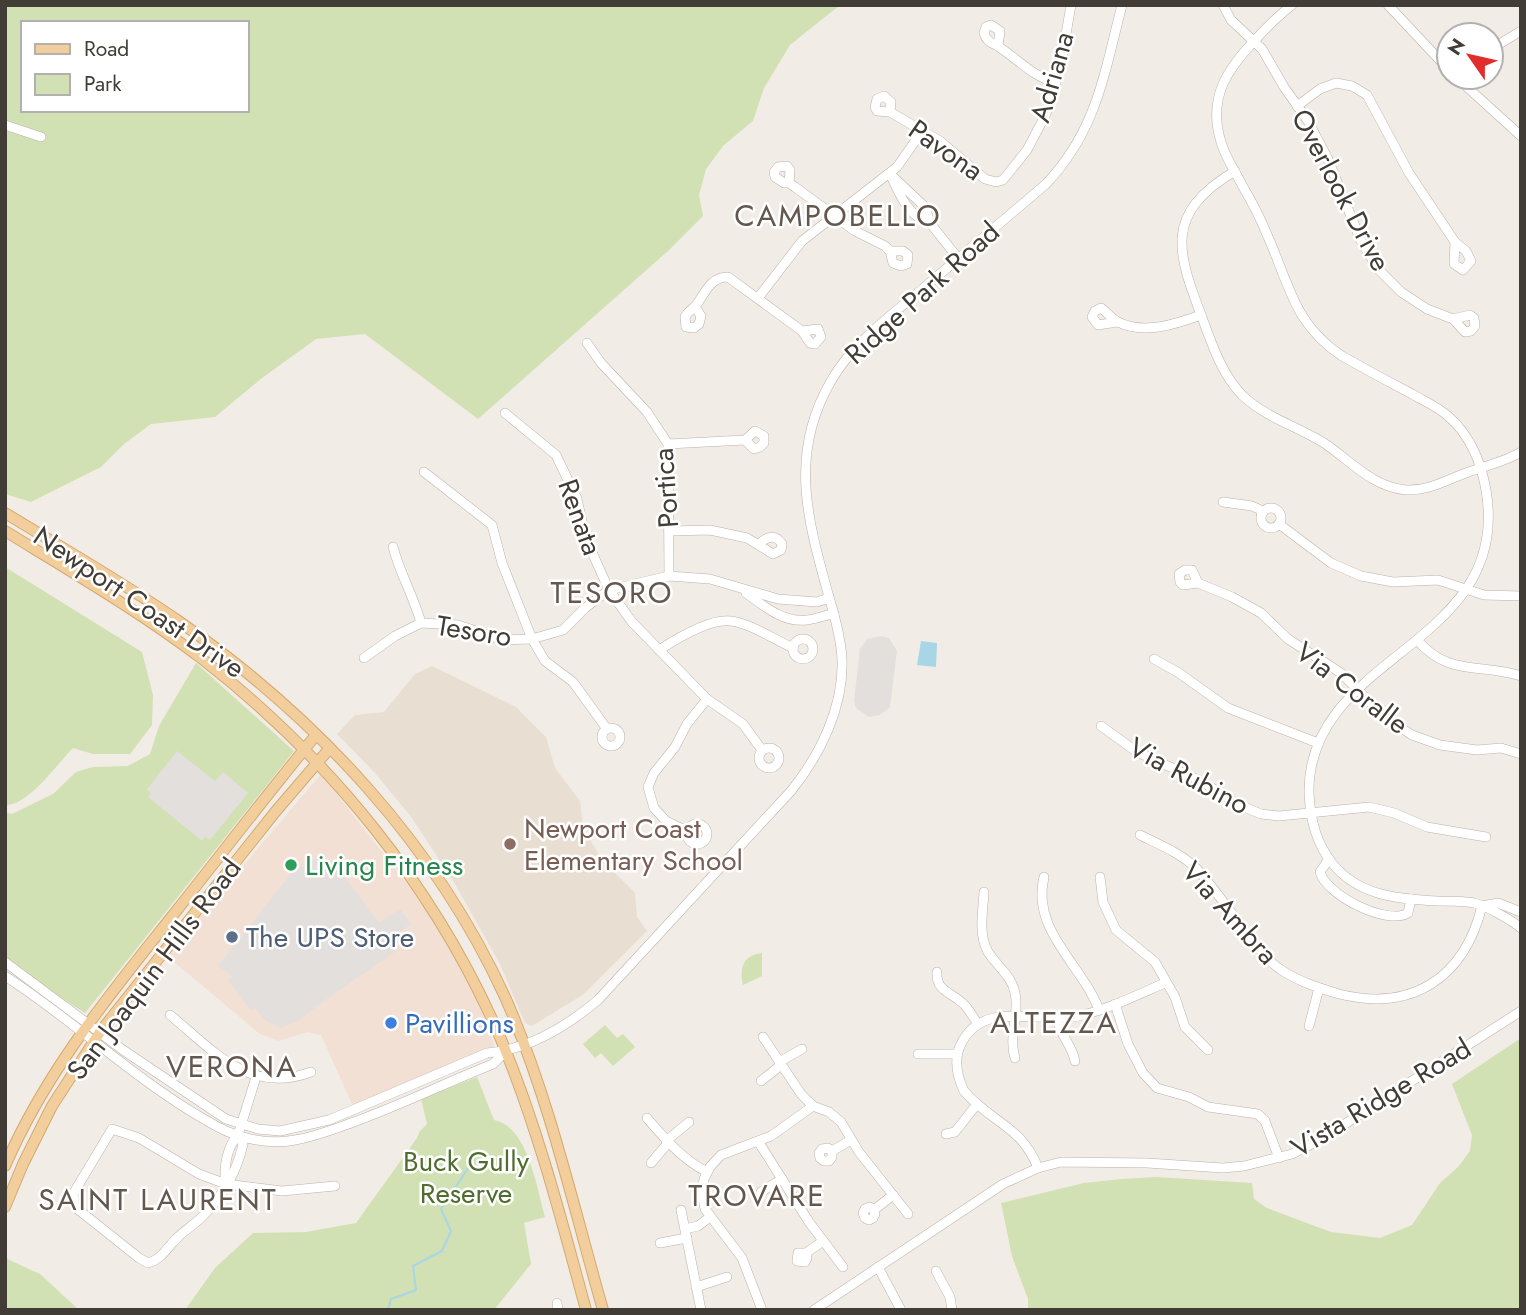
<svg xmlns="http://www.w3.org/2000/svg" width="1526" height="1315" font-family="Jost,sans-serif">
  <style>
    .commercial { fill: #f1e0d3 }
    .education { fill: #e8ded1 }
    .green { fill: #d2e1b3; fill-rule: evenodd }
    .parking { fill: #e2dfdd }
    .water { fill: #a8d6e7 }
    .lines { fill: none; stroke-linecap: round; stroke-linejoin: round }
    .stream { stroke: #a8d6e7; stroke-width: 2 }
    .minor-casing { stroke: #bbb2a9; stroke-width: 10 }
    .major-casing { stroke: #d5a96f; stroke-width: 12 }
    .minor { stroke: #fff; stroke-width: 9 }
    .major { stroke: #f3ce9d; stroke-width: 10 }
    .education-dot { fill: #8d6e63; stroke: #fff; stroke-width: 2.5 }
    .leisure-dot { fill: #2e9e5b; stroke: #fff; stroke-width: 2.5 }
    .service-dot { fill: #5c6f8a; stroke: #fff; stroke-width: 2.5 }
    .shop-dot { fill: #3f7fe0; stroke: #fff; stroke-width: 2.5 }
    .labels { text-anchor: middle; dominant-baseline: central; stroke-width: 5; stroke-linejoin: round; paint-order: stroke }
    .street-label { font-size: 28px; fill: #423c36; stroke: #fff }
    .education-label { font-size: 28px; fill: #785e54; stroke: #fff; text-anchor: start }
    .leisure-label { font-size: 28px; fill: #27864d; stroke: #fff; text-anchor: start }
    .service-label { font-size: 28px; fill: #4e5e75; stroke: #fff; text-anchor: start }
    .shop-label { font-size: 28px; fill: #366cbe; stroke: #fff; text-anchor: start }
    .park-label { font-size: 28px; fill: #506d30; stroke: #fff }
    .neighbourhood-label { font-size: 30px; letter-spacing: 2px; fill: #64584e; stroke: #fff }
  </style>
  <rect width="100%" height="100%" fill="#f1ece6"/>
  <!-- commercial -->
  <path class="commercial" d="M321,774l87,111 54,76 33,86 -142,59 -32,-71 -14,-3 -28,9 -19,-7 -93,-78z"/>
  <!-- education -->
  <path class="education" d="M432,666l84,41 30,30 9,31 25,33 3,27 19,32 33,33 2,24 10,14 -63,63 -52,32 -7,-3 -25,-59 -45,-80 -43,-66 -37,-45 -38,-39 18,-19 29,-3 31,-38z"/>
  <!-- green -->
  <g class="green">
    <path d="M5,5h835l-50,40 -26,43 -11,33 -29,24 -18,24 -7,26 4,21 -35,35 -190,168 -113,-85 -49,5 -54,39 -47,39 -64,7 -27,20 -23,23 -70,35 -26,-8zM23,23h224v87h-224z"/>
    <path d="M5,567l137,85 11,43 -1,30 -22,29h-37l-20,-6c-16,16 -45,58 -68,57z"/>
    <path d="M196,663l98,88 -209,262 -80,-51v-150l7,2 41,-20 23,-22 17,-5 35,-1 22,-12 9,-28z"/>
    <path d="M762,953v23l-19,9c-4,-17 0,-30 19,-32z"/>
    <path d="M605,1025l12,13 6,-4 12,13 -22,19 -12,-13 -6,5 -12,-14z"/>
    <path d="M1521,1038v272h-493v-11l-16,-43 -11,-53 83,-20 37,-4 35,-2 96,6 2,16 13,9 64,24 49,6 32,-13 28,-42 18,-16 12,-16 2,-16 -20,-51z"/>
    <path d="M477,1077l17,43c34,6 43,69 51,97l-21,6 7,41 -37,46h-309l30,-42 38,-35 53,-1 50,-9 61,-85 3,-7 7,-7 -6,-25z"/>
    <path d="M5,1258l35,16 39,36h-74z"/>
  </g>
  <!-- parking -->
  <g class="parking">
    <path d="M882,636l7,2 8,13 -7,56 -10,8 -11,2 -13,-9 -2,-7 6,-52 7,-10z"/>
    <path d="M177,751l38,30 8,-9 25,21 -38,47 -5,-3 -3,4 -54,-44 3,-4 -4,-4z"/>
    <path d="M317,858l10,1 8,5 44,59 21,-14 11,15 -20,14 8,11 -74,51 -26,20 -18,8 -15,-7 -11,-13 -4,2 -23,-30 5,-4 -15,-10 80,-101 5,3z"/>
  </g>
  <!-- water -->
  <path class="water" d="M921,641l16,2 -1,24 -19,-2z"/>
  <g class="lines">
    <!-- stream -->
    <path class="stream" d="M388,1310l3,-11 25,-9 -3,-24 29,-15 9,-20 -10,-22 35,-53"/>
    <defs>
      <g id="minor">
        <path d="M1223,5l8,15 31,29 22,38 24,34 19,36 34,84 17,28 23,23 26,17 26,10 12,13 6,-1 4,-5 -1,-8 -4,-3 -17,4"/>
        <path d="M1292,5c-13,10 -24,21 -35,33 -29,30 -50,59 -36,104 4,15 14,29 21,43 10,17 19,34 26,52 22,49 26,87 74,119 23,13 47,26 70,38 12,7 26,13 36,22 22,19 33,46 38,74 27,157 -179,163 -177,303 1,25 7,50 23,70 26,33 66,36 105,38 13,0 26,0 37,2 13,3 37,17 47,25"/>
        <path d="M1388,5l61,65"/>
        <path d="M998,46l2,-15 -9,-6 -5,2 -2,6c3,10 8,9 15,14 20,13 33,29 57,36"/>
        <path d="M1491,49l30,-18"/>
        <path d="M1456,77l65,59"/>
        <path d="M1297,106l23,-17 16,-6 16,3 15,9 42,78 46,69 -1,22 9,6 8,-9 -5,-10 -11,-9"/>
        <path d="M890,112l1,-10 -7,-6 -7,3 -2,8 2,4 13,1 50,29 45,38 11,3 7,-2 24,-30 19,-36 15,-51 10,-58"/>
        <path d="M5,125l36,12"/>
        <path d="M1235,171c-72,43 -58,81 -32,149 10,27 19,54 39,75 24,23 55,31 82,48 27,18 48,44 82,47 23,1 40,-10 60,-17 18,-7 39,-11 55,-21"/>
        <path d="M890,174l35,33 5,16 28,35"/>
        <path d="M892,178c8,18 18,40 38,45"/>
        <path d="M789,183h-5l-9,-6 -1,-5 4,-5 9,-1 3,4 -1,13 6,4 60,44 30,15 5,5 3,12 8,3 6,-2 1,-9 -5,-4h-13"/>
        <path d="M758,298l44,-57 95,-74 26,-37"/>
        <path d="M695,307l6,9 -2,8 -5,4 -8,-1 -1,-10c3,-6 8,-8 12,-13 9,-13 14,-27 31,-27l74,54 8,12 5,1 6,-7 -3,-8 -16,2"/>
        <path d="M1117,322l-19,3 -6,-8 3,-6 6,-3c6,4 11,11 17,14 26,13 58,2 83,-7"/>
        <path d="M587,343l14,20 46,49 21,32 1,132"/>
        <path d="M505,413l51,42 21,44 9,40 23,51 23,32 75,77 36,25 19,26"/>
        <path d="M668,444l77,-4 10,-9 9,5v7l-4,4 -6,2 -9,-9"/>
        <path d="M424,472l68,53 10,38 30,76 13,22 28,21 34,47"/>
        <path d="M1223,502l29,4 11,5"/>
        <circle cx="1271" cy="518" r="10"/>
        <path d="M1279,524l52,39 30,13 32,6 45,-2 46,15 37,1"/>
        <path d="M670,531l40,-1 37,8 26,16 8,-4 1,-6c-6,-10 -15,-8 -23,0"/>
        <path d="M393,547c7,27 21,50 28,76"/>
        <path d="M1198,583l-6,-13h-7l-6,4 1,8 3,3 15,-2 34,14 29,16 27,26 53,34 45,45 26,17 28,10 37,5 24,-2 20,6"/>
        <path d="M746,593c18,13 37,30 61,27 9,-1 18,-5 27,-6"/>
        <circle cx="803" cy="649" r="10"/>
        <path d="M1417,640c32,37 63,23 104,36"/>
        <path d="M659,650c17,-11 51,-32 72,-29 21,3 42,18 62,27"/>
        <path d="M364,658l31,-22 26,-13 37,2 44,15 30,-1 31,-9 22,-22 24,-18 60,-14 41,3 68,20 39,3 12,-4"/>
        <path d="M1154,659l25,14 49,35 90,35"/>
        <path d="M1101,726l36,26 64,29 36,23 24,10 18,2 90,-9 25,6 33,14 59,10"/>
        <circle cx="611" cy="737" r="9"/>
        <circle cx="769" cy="758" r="10"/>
        <circle cx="697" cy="834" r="10"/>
        <path d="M687,831l-21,-10 -12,-13 -6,-21 6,-14 21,-26 12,-23 20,-25"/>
        <path d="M1140,835c18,9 40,18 55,32 22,23 39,52 59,75 9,10 15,20 26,27 17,12 39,19 59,25 72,18 125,-15 143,-88"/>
        <path d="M1329,859l-9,13c6,23 67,54 88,41l3,-14"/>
        <path d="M1044,877c-13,54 38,87 55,133"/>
        <path d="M1100,877l3,25 13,28 39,32 20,35 10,30 23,23"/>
        <path d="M984,892c-1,20 -6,42 4,60 9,14 24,24 27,41 5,22 -7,43 0,65"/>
        <path d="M1482,906l16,-3 23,9"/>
        <path d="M5,962l118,88 76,51 27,18 32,10 22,2 49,-11 158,-67c41,-3 80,-27 111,-53l193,-209c29,-36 53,-84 51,-132 -1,-21 -7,-42 -13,-62 -21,-76 -41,-142 2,-216 21,-37 57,-63 89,-90 42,-36 84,-71 126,-107 51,-54 58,-110 76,-179"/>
        <path d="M937,972c-1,18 11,19 23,29 8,5 12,15 18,23"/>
        <path d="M5,976c73,47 136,110 213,151 22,12 52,18 77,13 19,-3 37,-10 56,-17 48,-17 94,-40 142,-59l12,-12"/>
        <path d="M1115,1004l13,40 15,29 14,15 32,9 19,10 50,7 7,7 14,37"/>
        <path d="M170,1015c44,36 79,80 141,57"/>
        <path d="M1057,1019c3,16 15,26 18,42"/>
        <path d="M1309,1026l10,-38"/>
        <path d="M763,1037l38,57 12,12 16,6 12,10 18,30 49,62"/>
        <path d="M918,1054h39"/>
        <path d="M779,1062l23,-13"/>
        <path d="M761,1081l20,-16"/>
        <path d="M647,1118c18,21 35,41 60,54"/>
        <path d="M946,1134l9,-2 22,-28"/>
        <path d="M238,1135l5,9c-6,28 -21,53 -42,74 -8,7 -17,13 -25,21 -10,10 -14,20 -28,24l-9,-5 -64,-51 -2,-13 39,-65 27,9 60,36 27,10 56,7 53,-5"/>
        <path d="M666,1141l23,-19"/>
        <path d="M758,1141l51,81 34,45"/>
        <path d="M832,1151l-4,-3 -6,1 -3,4 1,5 4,3h5l3,-4v-6l19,-11"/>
        <path d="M651,1163l17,-20"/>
        <path d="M1038,1168c-16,-42 -48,-46 -74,-77 -7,-15 -11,-31 -3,-47 22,-46 79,-19 118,-28 30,-7 58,-21 86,-33"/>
        <path d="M226,1184c-3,-15 1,-38 12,-49l18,-58"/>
        <path d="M761,1192l21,-13"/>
        <path d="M681,1210l20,100"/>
        <path d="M874,1210l1,4 -2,4 -4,2 -4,-2 -2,-5 2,-4 5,-2 4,3 19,-15"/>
        <path d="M685,1229l13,-3 12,-9"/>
        <path d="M660,1243l27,-5"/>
        <path d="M806,1253l1,5 -2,4 -8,-1 1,-8h8l17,-12"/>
        <path d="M878,1267l23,43"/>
        <path d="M936,1271l14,26 2,13"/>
        <path d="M696,1287l31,-10"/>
        <path d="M557,1303l1,7"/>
        <path d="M762,1310l-20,-52 -37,-49 -3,-16 2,-14 6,-12 11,-12 50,-19 42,-30"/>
        <path d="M814,1310l189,-126 35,-16 23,-6 86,1 76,5 21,-2 48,-12 31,-16 198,-127"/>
      </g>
      <g id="major">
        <path d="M5,513c59,36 119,70 175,109 137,96 255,222 325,375 44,100 68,208 98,313"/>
        <path d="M5,531c67,41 134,80 196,127 129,100 234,229 299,379 37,88 61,181 86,273"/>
        <path d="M5,1166c42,-97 107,-174 172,-256 46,-58 92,-118 139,-175"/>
        <path d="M5,1207l18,-43 29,-58 48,-74 176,-221 54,-63"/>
      </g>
    </defs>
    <!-- minor casing -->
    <use href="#minor" class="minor-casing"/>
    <!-- major casing -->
    <use href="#major" class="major-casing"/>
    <!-- minor -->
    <use href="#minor" class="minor"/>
    <!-- major -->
    <use href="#major" class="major"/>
  </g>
  <!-- markers -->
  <circle class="education-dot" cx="510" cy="844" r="7"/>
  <circle class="leisure-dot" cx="291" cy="865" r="7"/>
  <circle class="service-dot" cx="232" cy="937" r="7"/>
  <circle class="shop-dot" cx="391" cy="1023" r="7"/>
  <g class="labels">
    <!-- street labels -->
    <g class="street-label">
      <text transform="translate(1052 77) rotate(-74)">Adriana</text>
      <text transform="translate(946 150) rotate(35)">Pavona</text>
      <text transform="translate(1341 190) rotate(62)">Overlook Drive</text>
      <text transform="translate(922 293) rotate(-42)">Ridge Park Road</text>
      <text transform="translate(666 488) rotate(-94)">Portica</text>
      <text transform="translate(580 517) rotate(70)">Renata</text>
      <text transform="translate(139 602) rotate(34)">Newport Coast Drive</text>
      <text transform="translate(474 631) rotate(9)">Tesoro</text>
      <text transform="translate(1352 688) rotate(37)">Via Coralle</text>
      <text transform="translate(1189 776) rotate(28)">Via Rubino</text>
      <text transform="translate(1230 913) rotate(48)">Via Ambra</text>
      <text transform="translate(154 969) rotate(-53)">San Joaquin Hills Road</text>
      <text transform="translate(1381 1098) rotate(-31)">Vista Ridge Road</text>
    </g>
    <!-- education labels -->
    <g class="education-label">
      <text x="524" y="828">Newport Coast<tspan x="524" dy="32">Elementary School</tspan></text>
    </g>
    <!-- leisure labels -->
    <g class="leisure-label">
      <text x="305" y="865">Living Fitness</text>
    </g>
    <!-- service labels -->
    <g class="service-label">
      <text x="246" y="937">The UPS Store</text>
    </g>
    <!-- shop labels -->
    <g class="shop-label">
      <text x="405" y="1023">Pavillions</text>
    </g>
    <!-- park labels -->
    <g class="park-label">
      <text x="466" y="1161">Buck Gully<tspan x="466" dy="32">Reserve</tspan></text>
    </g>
    <!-- neighbourhood labels -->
    <g class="neighbourhood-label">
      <text x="838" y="215">CAMPOBELLO</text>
      <text x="612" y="592">TESORO</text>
      <text x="1054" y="1022">ALTEZZA</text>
      <text x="232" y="1066">VERONA</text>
      <text x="757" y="1195">TROVARE</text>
      <text x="158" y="1199">SAINT LAURENT</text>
    </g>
  </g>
  <!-- border -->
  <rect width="1526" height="1315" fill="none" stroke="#423c36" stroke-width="14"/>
  <!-- legend -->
  <rect x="21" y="21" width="228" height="91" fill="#ffffff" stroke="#b3b1af" stroke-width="2"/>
  <rect x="35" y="44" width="35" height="10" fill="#f3ce9d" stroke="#b3b1af" stroke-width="2"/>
  <text x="84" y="56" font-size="21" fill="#423c36">Road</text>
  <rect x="35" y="74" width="35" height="21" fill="#d2e1b3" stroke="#b3b1af" stroke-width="2"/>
  <text x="84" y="91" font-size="21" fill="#423c36">Park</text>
  <!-- north arrow -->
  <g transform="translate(1470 56) rotate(304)"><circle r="33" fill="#ffffff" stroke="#b3b1af" stroke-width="2"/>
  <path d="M0-5L12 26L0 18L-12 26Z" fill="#e12e2c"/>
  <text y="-10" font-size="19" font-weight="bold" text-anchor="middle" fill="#423c36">N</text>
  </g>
</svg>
